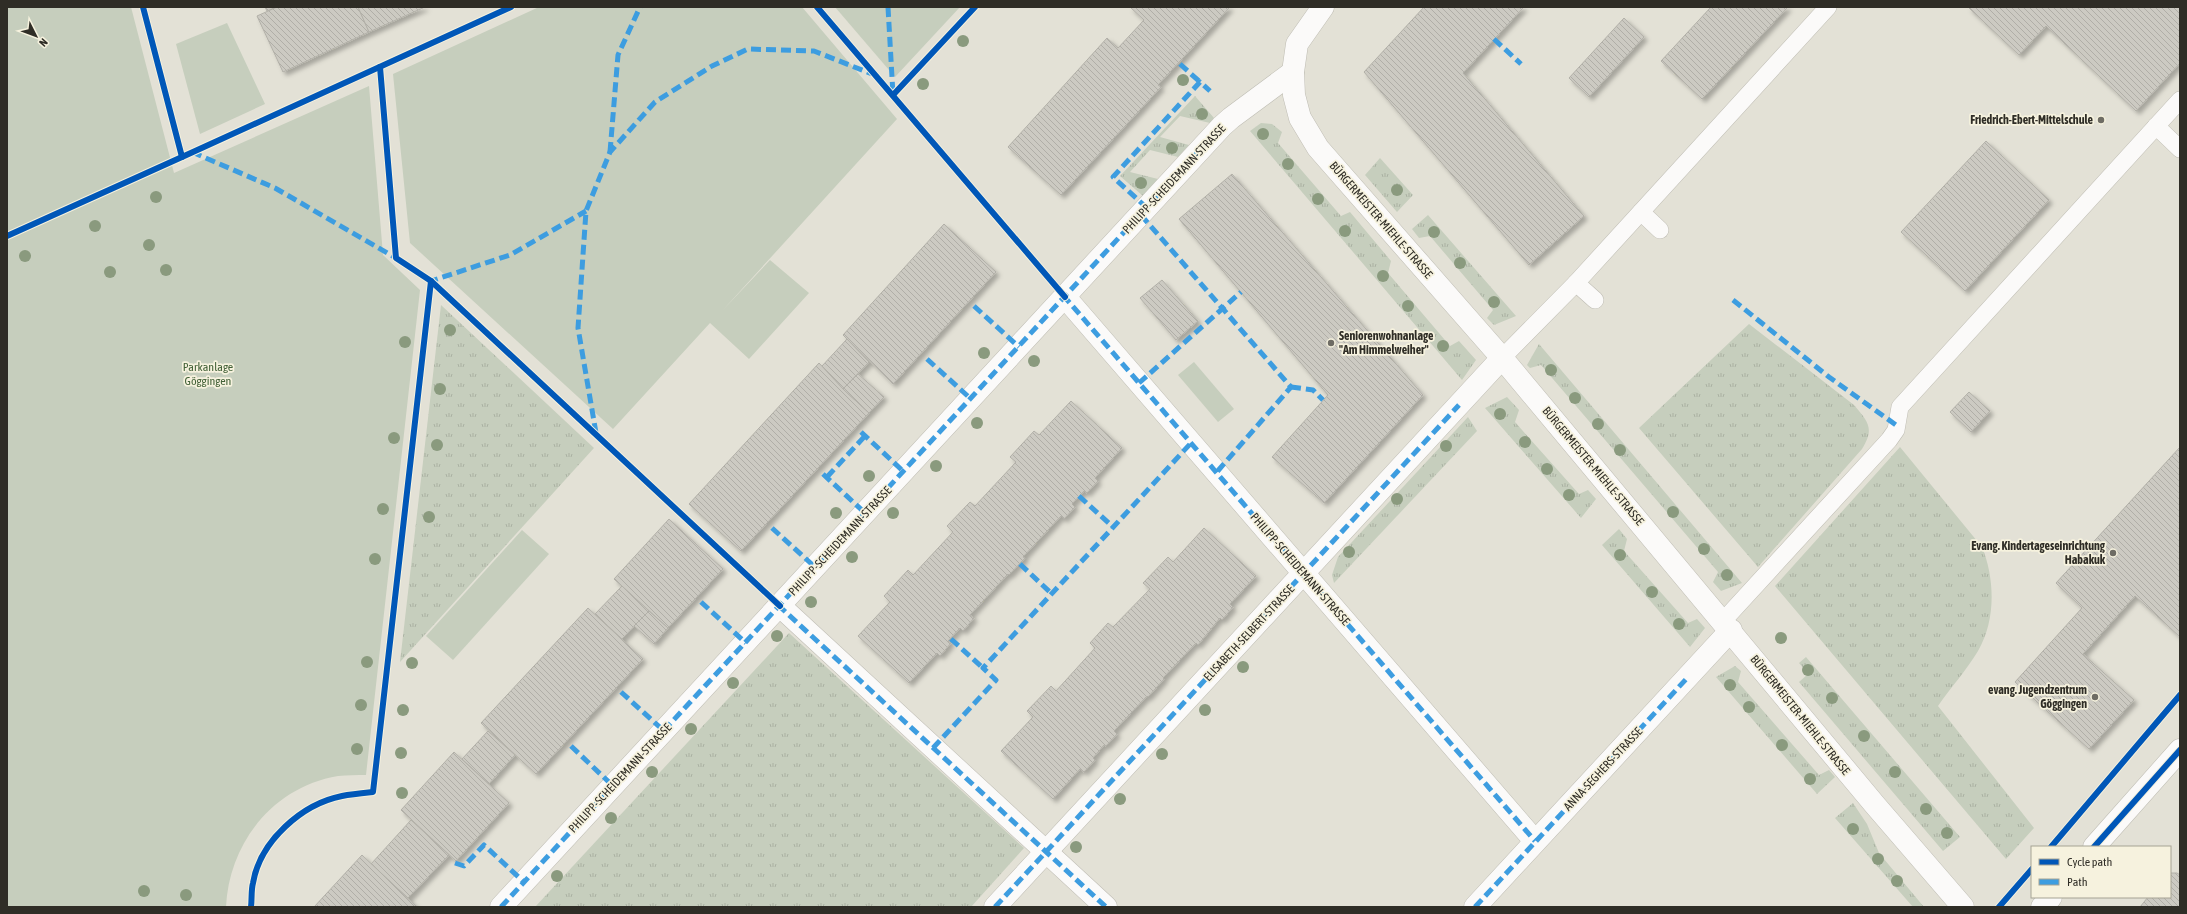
<svg xmlns="http://www.w3.org/2000/svg" width="2187" height="914" font-family="'Asap Condensed',sans-serif">
  <style>
    .grass { fill: url(#grass-tufts) }
    .park { fill: #c6cebd }
    .building { fill: url(#building-back-hatch); stroke: #b2b0a8; filter: url(#shadow) }
    .lines { fill: none; stroke-linecap: round; stroke-linejoin: round }
    .service-casing { stroke: #bfbdb4; stroke-width: 18 }
    .minor-casing { stroke: #bfbdb4; stroke-width: 23 }
    .tertiary-casing { stroke: #bfbdb4; stroke-width: 23 }
    .service { stroke: #fbfaf9; stroke-width: 17 }
    .minor { stroke: #fbfaf9; stroke-width: 22 }
    .tertiary { stroke: #fbfaf9; stroke-width: 22 }
    .quiet { stroke: #3d9de0; stroke-width: 5; stroke-dasharray: 10 5; stroke-linecap: butt }
    .cycleway-casing { stroke: #f6f2de; stroke-width: 8 }
    .cycleway { stroke: #0057b8; stroke-width: 6 }
    .tree { fill: #8a9a7e }
    .poi-dot { fill: #6e6c64; stroke: #f6f2de; stroke-width: 1.5 }
    .labels { text-anchor: middle; dominant-baseline: central; stroke-width: 3.5; stroke-linejoin: round; paint-order: stroke }
    .poi-label { font-size: 12px; font-weight: bold; fill: #2f2d26; stroke: #f6f2de; text-anchor: end }
    .street-label { font-size: 12px; fill: #2f2d26; stroke: #f6f2de }
    .park-label { font-size: 12px; fill: #416036; stroke: #f6f2de }
  </style>
  <defs>
    <pattern id="grass-tufts" width="24" height="20" patternUnits="userSpaceOnUse"><rect width="24" height="20" fill="#c6cebd"/><path d="M3 7l-1-3M5 7V3M7 7l1-3M15 17l-1-3M17 17v-4M19 17l1-3" fill="none" stroke="#aab1a2"/></pattern>
    <pattern id="building-back-hatch" width="6" height="6" patternUnits="userSpaceOnUse"><rect width="6" height="6" fill="#cccac2"/><path d="M-1 5l2 2M0 0l6 6M5-1l2 2" fill="none" stroke="#b0aea7"/></pattern>
    <filter id="shadow"><feDropShadow dx="3.5" dy="3.5" stdDeviation="2" flood-color="#0004"/></filter>
  </defs>
  <rect width="100%" height="100%" fill="#e3e1d6"/>
  <!-- grass -->
  <g class="grass">
    <path d="M1195,96l19,22 -4,5 -30,-7 -20,21 29,8 -11,12 -28,-7 -20,22 28,7 -15,17 -23,-20z"/>
    <path d="M1261,123l11,1 10,8 -4,11 63,73 9,-4 41,49 -3,12 62,73 9,-5 17,19 -14,20 -212,-249z"/>
    <path d="M1380,158l33,37 -16,17 -32,-37z"/>
    <path d="M1428,215l88,101 -22,9 -7,-7 6,-8 -63,-74 -11,2 -7,-9z"/>
    <path d="M441,305l153,143 -194,214z"/>
    <path d="M1749,324l105,81c14,17 21,23 8,44l-104,118 -119,-139z"/>
    <path d="M1539,344l203,239 -21,8 -8,-9 5,-10 -177,-207 -11,3 -3,-3z"/>
    <path d="M1507,397l12,13 -4,12 64,72 9,-4 8,9 -15,19 -96,-110z"/>
    <path d="M1468,417l9,14 -143,152 -2,-8 6,-18z"/>
    <path d="M1900,447l82,100c13,32 14,73 -4,104 -12,20 -27,36 -40,55l96,122 -28,31 -231,-273z"/>
    <path d="M1619,529l8,10 -3,12 64,72 9,-4 8,9 -15,19 -88,-102z"/>
    <path d="M789,633l235,215 -53,59h-436z"/>
    <path d="M1806,657l154,180 -17,14 -144,-169 9,-8 -9,-11z"/>
    <path d="M1735,666l6,5 -3,11 81,93 10,-5 6,7 -18,17 -101,-117z"/>
    <path d="M1853,803l14,21 12,29 45,54h-11l-78,-89z"/>
  </g>
  <!-- park -->
  <g class="park">
    <path d="M7,7h124l43,166 195,-87 14,169 37,35 -54,485c-9,0 -19,0 -28,1 -65,11 -109,67 -112,131h-219z"/>
    <path d="M539,7h263l95,112 -175,192 48,-51 39,33 -60,66 -39,-36 -97,106 -203,-186 -17,-169z"/>
    <path d="M835,7h125l-65,70z"/>
    <path d="M227,23l38,81 -65,30 -24,-90z"/>
    <path d="M1194,362l40,47 -16,13 -40,-47z"/>
    <path d="M522,530l27,24 -96,106 -27,-24z"/>
  </g>
  <!-- building -->
  <g class="building">
    <path d="M265,7h12l-10,4z"/>
    <path d="M277,7h81l11,25 -86,40 -26,-56z"/>
    <path d="M358,7h67l-56,25z"/>
    <path d="M1130,7h100l-72,78 3,2 -22,24 -78,84 -53,-48 99,-109 11,10 26,-28z"/>
    <path d="M1424,7h100l-61,66 121,143 -55,49 -165,-193z"/>
    <path d="M1711,7h77l-86,92 -41,-38z"/>
    <path d="M1968,7h212v56l-44,48 -90,-85 -27,29z"/>
    <path d="M1624,18l20,19 -55,60 -20,-19z"/>
    <path d="M1986,141l63,59 -84,91 -64,-59z"/>
    <path d="M1232,174l191,221 -99,108 -52,-46 56,-62 -149,-176z"/>
    <path d="M944,224l52,48 -103,112 -50,-49z"/>
    <path d="M1162,280l36,41 -22,19 -36,-42z"/>
    <path d="M847,339l22,23 -26,27 -21,-23z"/>
    <path d="M819,363l24,26 26,24 -128,138 -52,-47z"/>
    <path d="M858,374l26,23 -15,16 -26,-24z"/>
    <path d="M1969,392l21,19 -19,21 -21,-20z"/>
    <path d="M1071,401l51,47 -27,30 3,3 -11,12 -3,-2 -12,13 3,3 -11,12 -3,-3 -38,41 2,1 -16,17 -1,-1 -38,41 4,3 -11,13 -3,-3 -12,13 3,2 -11,13 -3,-3 -28,30 -51,-47 32,-34 -6,-6 24,-26 5,5 40,-43 -6,-6 23,-24 5,4 41,-44 -6,-5 24,-26 5,4z"/>
    <path d="M2180,447v190l-45,-41 -52,58 51,46 -45,49 -74,-67 67,-74 -26,-25z"/>
    <path d="M669,519l54,50 -55,59 -54,-49z"/>
    <path d="M1204,528l52,48 -26,28 3,3 -11,13 -2,-2 -22,27 -2,-2 -33,35 1,1 -16,18 -1,-1 -33,35 3,3 -11,12 -2,-1 -5,6 -6,7 2,2 -11,12 -4,-3 -27,30 -52,-48 32,-34 -6,-6 24,-25 5,5 39,-43 -5,-5 18,-20 5,4 37,-38 -7,-6 25,-26 5,5z"/>
    <path d="M622,586l27,25 -27,28 -27,-25z"/>
    <path d="M588,608l55,51 -107,115 -55,-51z"/>
    <path d="M649,611l19,17 -14,16 -20,-18z"/>
    <path d="M488,731l27,24 -26,29 -27,-25z"/>
    <path d="M454,752l55,51 -53,58 -55,-51z"/>
    <path d="M411,820l38,35 -41,43 -37,-34z"/>
    <path d="M362,855l55,52h-103z"/>
    <path d="M2170,873h7l3,2v32h-40l8,-10h22z"/>
  </g>
  <g class="lines">
    <defs>
      <g id="service">
        <path d="M2156,126l24,23"/>
        <path d="M1641,212l19,18"/>
        <path d="M1576,283l19,17"/>
        <path d="M1502,358l74,-75 252,-276"/>
        <path d="M1723,621l166,-181 7,-10 4,-23 280,-307"/>
      </g>
      <g id="minor">
        <path d="M1323,7l-26,37 -4,28 1,23 6,23 18,30 184,210 373,447 88,102"/>
        <path d="M1065,297l470,544"/>
        <path d="M780,606l326,301"/>
        <path d="M501,907l721,-781 9,-8 62,-46"/>
        <path d="M995,907l507,-549"/>
        <path d="M1475,907l256,-277"/>
      </g>
      <g id="tertiary">
        <path d="M2094,847l86,-97"/>
        <path d="M2042,907l9,-10"/>
      </g>
    </defs>
    <!-- service casing -->
    <use href="#service" class="service-casing"/>
    <!-- minor casing -->
    <use href="#minor" class="minor-casing"/>
    <!-- tertiary casing -->
    <use href="#tertiary" class="tertiary-casing"/>
    <!-- service -->
    <use href="#service" class="service"/>
    <!-- minor -->
    <use href="#minor" class="minor"/>
    <!-- tertiary -->
    <use href="#tertiary" class="tertiary"/>
    <!-- quiet -->
    <g class="quiet">
      <path d="M888,7l5,88"/>
      <path d="M1494,39l27,25"/>
      <path d="M1180,64l20,18"/>
      <path d="M192,152l83,36 121,70"/>
      <path d="M610,152l8,-97 22,-48"/>
      <path d="M1147,208l-34,-31 87,-95 10,9"/>
      <path d="M1141,215l150,172 -75,86"/>
      <path d="M431,284v-3l79,-26 76,-44"/>
      <path d="M1063,295l472,546"/>
      <path d="M1733,300l96,77 67,48"/>
      <path d="M974,306l45,41"/>
      <path d="M927,359l44,40"/>
      <path d="M1139,383l102,-91"/>
      <path d="M1291,387l22,3 10,10"/>
      <path d="M861,432l43,40"/>
      <path d="M596,433l-18,-105 8,-117 24,-59 45,-50 57,-36 36,-17 66,2 58,23"/>
      <path d="M823,474l42,39"/>
      <path d="M827,477l38,-41"/>
      <path d="M1079,496l34,31"/>
      <path d="M772,528l44,40"/>
      <path d="M1020,564l32,30"/>
      <path d="M701,602l45,41"/>
      <path d="M778,605l328,302"/>
      <path d="M951,639l32,29"/>
      <path d="M621,692l43,39"/>
      <path d="M571,746l42,40"/>
      <path d="M933,748l63,-68 -13,-12 208,-225"/>
      <path d="M455,863l9,3 20,-21 40,37"/>
      <path d="M501,907l721,-781"/>
      <path d="M995,907l464,-502"/>
      <path d="M1475,907l214,-231"/>
    </g>
    <defs>
      <g id="cycleway">
        <path d="M143,7l39,150 329,-150"/>
        <path d="M817,7l248,290"/>
        <path d="M380,67l16,191 35,23 349,325"/>
        <path d="M893,95l82,-88"/>
        <path d="M7,236l175,-79"/>
        <path d="M2051,847l129,-152"/>
        <path d="M2094,847l86,-97"/>
        <path d="M251,907c1,-8 0,-17 2,-24 7,-42 49,-79 89,-87 10,-2 21,-3 31,-4l58,-511"/>
        <path d="M1999,907l33,-38"/>
      </g>
    </defs>
    <!-- cycleway casing -->
    <use href="#cycleway" class="cycleway-casing"/>
    <!-- cycleway -->
    <use href="#cycleway" class="cycleway"/>
  </g>
  <!-- trees -->
  <g class="tree">
    <circle cx="963" cy="41" r="6"/>
    <circle cx="1183" cy="80" r="6"/>
    <circle cx="923" cy="84" r="6"/>
    <circle cx="1202" cy="114" r="6"/>
    <circle cx="1263" cy="134" r="6"/>
    <circle cx="1172" cy="148" r="6"/>
    <circle cx="1288" cy="164" r="6"/>
    <circle cx="1141" cy="183" r="6"/>
    <circle cx="1397" cy="190" r="6"/>
    <circle cx="156" cy="197" r="6"/>
    <circle cx="1318" cy="199" r="6"/>
    <circle cx="95" cy="226" r="6"/>
    <circle cx="1345" cy="231" r="6"/>
    <circle cx="1434" cy="232" r="6"/>
    <circle cx="149" cy="245" r="6"/>
    <circle cx="25" cy="256" r="6"/>
    <circle cx="1460" cy="263" r="6"/>
    <circle cx="166" cy="270" r="6"/>
    <circle cx="110" cy="272" r="6"/>
    <circle cx="1383" cy="276" r="6"/>
    <circle cx="1494" cy="302" r="6"/>
    <circle cx="1408" cy="306" r="6"/>
    <circle cx="450" cy="330" r="6"/>
    <circle cx="405" cy="342" r="6"/>
    <circle cx="1443" cy="346" r="6"/>
    <circle cx="984" cy="353" r="6"/>
    <circle cx="1034" cy="361" r="6"/>
    <circle cx="1551" cy="370" r="6"/>
    <circle cx="440" cy="389" r="6"/>
    <circle cx="1575" cy="398" r="6"/>
    <circle cx="1500" cy="414" r="6"/>
    <circle cx="977" cy="423" r="6"/>
    <circle cx="1598" cy="424" r="6"/>
    <circle cx="394" cy="438" r="6"/>
    <circle cx="1525" cy="442" r="6"/>
    <circle cx="437" cy="445" r="6"/>
    <circle cx="1446" cy="446" r="6"/>
    <circle cx="1620" cy="450" r="6"/>
    <circle cx="936" cy="466" r="6"/>
    <circle cx="1547" cy="469" r="6"/>
    <circle cx="869" cy="476" r="6"/>
    <circle cx="1569" cy="495" r="6"/>
    <circle cx="1397" cy="499" r="6"/>
    <circle cx="383" cy="509" r="6"/>
    <circle cx="1673" cy="512" r="6"/>
    <circle cx="836" cy="513" r="6"/>
    <circle cx="893" cy="513" r="6"/>
    <circle cx="429" cy="517" r="6"/>
    <circle cx="1704" cy="549" r="6"/>
    <circle cx="1349" cy="552" r="6"/>
    <circle cx="1620" cy="555" r="6"/>
    <circle cx="852" cy="557" r="6"/>
    <circle cx="375" cy="559" r="6"/>
    <circle cx="1727" cy="575" r="6"/>
    <circle cx="1652" cy="592" r="6"/>
    <circle cx="811" cy="602" r="6"/>
    <circle cx="1679" cy="624" r="6"/>
    <circle cx="777" cy="636" r="6"/>
    <circle cx="1781" cy="638" r="6"/>
    <circle cx="367" cy="662" r="6"/>
    <circle cx="412" cy="663" r="6"/>
    <circle cx="1243" cy="667" r="6"/>
    <circle cx="1808" cy="670" r="6"/>
    <circle cx="733" cy="683" r="6"/>
    <circle cx="1730" cy="685" r="6"/>
    <circle cx="1832" cy="698" r="6"/>
    <circle cx="361" cy="705" r="6"/>
    <circle cx="1749" cy="707" r="6"/>
    <circle cx="403" cy="710" r="6"/>
    <circle cx="1205" cy="710" r="6"/>
    <circle cx="691" cy="729" r="6"/>
    <circle cx="1864" cy="736" r="6"/>
    <circle cx="1782" cy="745" r="6"/>
    <circle cx="357" cy="749" r="6"/>
    <circle cx="401" cy="753" r="6"/>
    <circle cx="1162" cy="754" r="6"/>
    <circle cx="652" cy="772" r="6"/>
    <circle cx="1895" cy="772" r="6"/>
    <circle cx="1810" cy="779" r="6"/>
    <circle cx="402" cy="793" r="6"/>
    <circle cx="1120" cy="799" r="6"/>
    <circle cx="1926" cy="809" r="6"/>
    <circle cx="611" cy="818" r="6"/>
    <circle cx="1853" cy="829" r="6"/>
    <circle cx="1947" cy="833" r="6"/>
    <circle cx="1076" cy="847" r="6"/>
    <circle cx="1878" cy="859" r="6"/>
    <circle cx="557" cy="876" r="6"/>
    <circle cx="1897" cy="881" r="6"/>
    <circle cx="144" cy="891" r="6"/>
    <circle cx="186" cy="895" r="6"/>
  </g>
  <!-- markers -->
  <g class="poi-dot">
    <circle cx="2101" cy="120" r="4"/>
    <circle cx="1331" cy="343" r="4"/>
    <circle cx="2113" cy="553" r="4"/>
    <circle cx="2095" cy="697" r="4"/>
  </g>
  <g class="labels">
    <!-- poi labels -->
    <g class="poi-label">
      <text x="2093" y="120">Friedrich-Ebert-Mittelschule</text>
      <text x="1339" y="336" text-anchor="start">Seniorenwohnanlage<tspan x="1339" dy="14">"Am Himmelweiher"</tspan></text>
      <text x="2105" y="546">Evang. Kindertageseinrichtung<tspan x="2105" dy="14">Habakuk</tspan></text>
      <text x="2087" y="690">evang. Jugendzentrum<tspan x="2087" dy="14">Göggingen</tspan></text>
    </g>
    <!-- street labels -->
    <g class="street-label">
      <text transform="translate(1174 179) rotate(-47)">PHILIPP-SCHEIDEMANN-STRASSE</text>
      <text transform="translate(1381 220) rotate(49)">BÜRGERMEISTER-MIEHLE-STRASSE</text>
      <text transform="translate(1593 466) rotate(50)">BÜRGERMEISTER-MIEHLE-STRASSE</text>
      <text transform="translate(840 541) rotate(-47)">PHILIPP-SCHEIDEMANN-STRASSE</text>
      <text transform="translate(1300 569) rotate(49)">PHILIPP-SCHEIDEMANN-STRASSE</text>
      <text transform="translate(1249 633) rotate(-47)">ELISABETH-SELBERT-STRASSE</text>
      <text transform="translate(1800 715) rotate(51)">BÜRGERMEISTER-MIEHLE-STRASSE</text>
      <text transform="translate(1603 769) rotate(-47)">ANNA-SEGHERS-STRASSE</text>
      <text transform="translate(620 778) rotate(-47)">PHILIPP-SCHEIDEMANN-STRASSE</text>
    </g>
    <!-- park labels -->
    <g class="park-label">
      <text x="208" y="367">Parkanlage<tspan x="208" dy="14">Göggingen</tspan></text>
    </g>
  </g>
  <!-- border -->
  <rect width="2187" height="914" fill="none" stroke="#2f2d26" stroke-width="16"/>
  <!-- legend -->
  <rect x="2031" y="846" width="140" height="52" fill="#f6f2de" stroke="#a6a394"/>
  <rect x="2039" y="859" width="20" height="6" fill="#0057b8" stroke="#a6a394"/>
  <text x="2067" y="866" font-size="12" fill="#2f2d26">Cycle path</text>
  <rect x="2039" y="879" width="20" height="6" fill="#3d9de0" stroke="#a6a394"/>
  <text x="2067" y="886" font-size="12" fill="#2f2d26">Path</text>
  <!-- north arrow -->
  <g transform="translate(36 36) rotate(132)" stroke="#f6f2de" stroke-width="3" paint-order="stroke">
  <path d="M0-3L7 15L0 10L-7 15Z" fill="#2f2d26"/>
  <text y="-6" font-size="11" font-weight="bold" text-anchor="middle" fill="#2f2d26">N</text>
  </g>
</svg>
